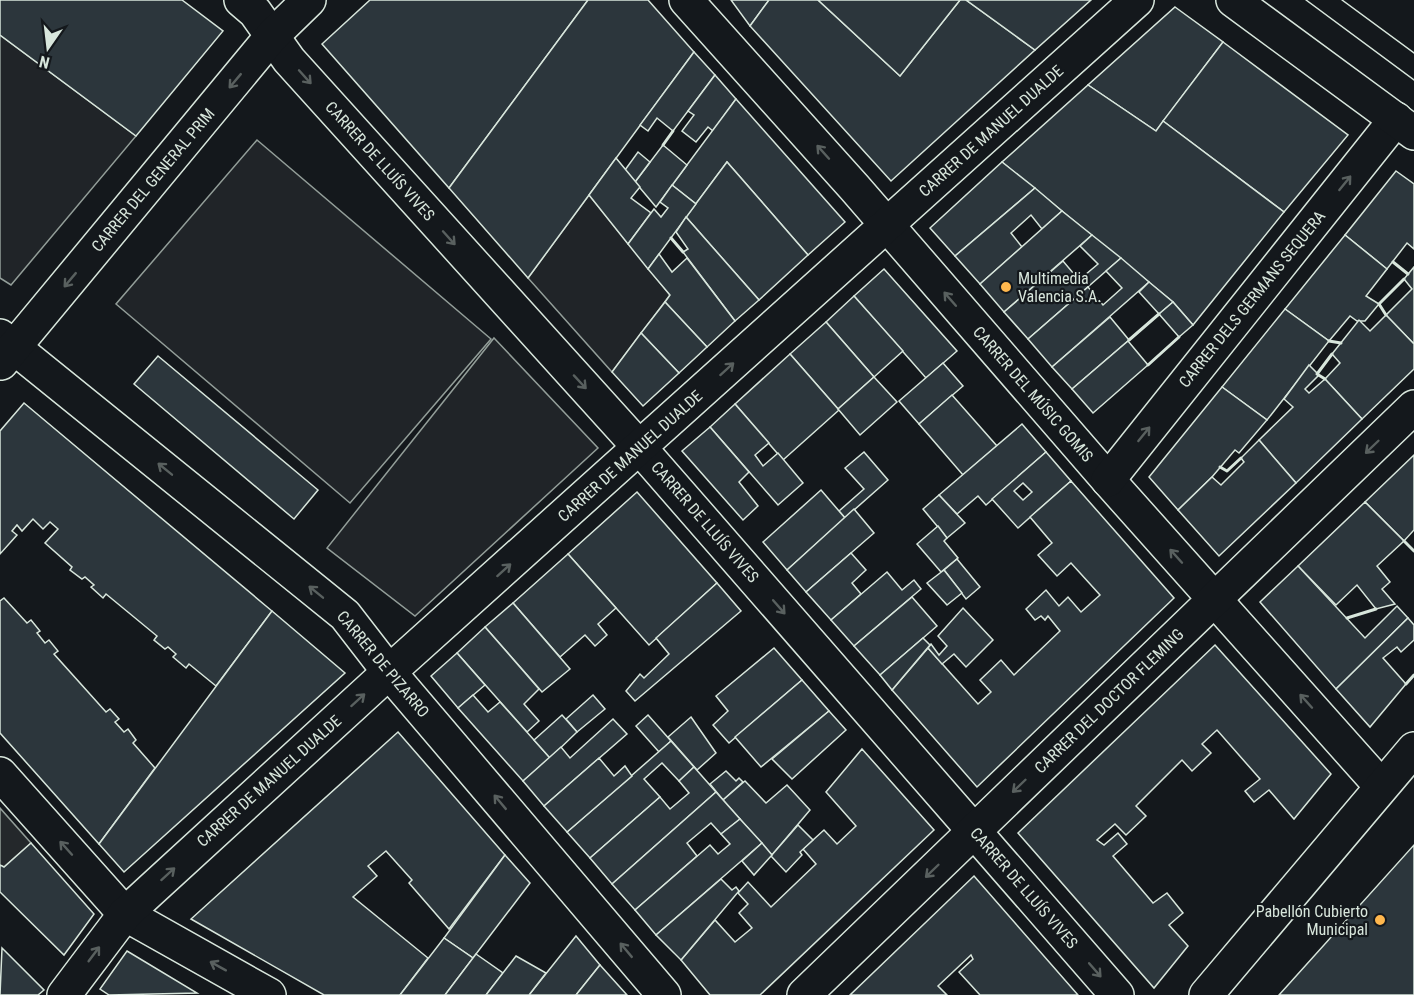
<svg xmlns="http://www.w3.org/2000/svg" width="1414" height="995" font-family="'Roboto Condensed',sans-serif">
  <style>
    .green { fill: #202428; stroke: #939e99; stroke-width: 1.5 }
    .parking { fill: #24282b; stroke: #939e99; stroke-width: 1.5 }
    .building { fill: #2c363c; stroke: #d8e6dc; stroke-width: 1.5; fill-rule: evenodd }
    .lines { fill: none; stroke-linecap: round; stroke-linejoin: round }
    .street-casing { stroke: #d8e6dc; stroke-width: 36 }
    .secondary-casing { stroke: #d8e6dc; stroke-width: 36 }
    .street { stroke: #14181c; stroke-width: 33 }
    .secondary { stroke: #14181c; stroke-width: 33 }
    .tram { stroke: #d8e6dc; stroke-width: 1.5 }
    .wall { stroke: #d8e6dc; stroke-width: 3 }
    .oneway { stroke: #59605f }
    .poi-dot { fill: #ffb74d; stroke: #14181c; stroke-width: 2 }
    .labels { text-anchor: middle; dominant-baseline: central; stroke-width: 4.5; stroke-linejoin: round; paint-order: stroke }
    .street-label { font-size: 16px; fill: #d8e6dc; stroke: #14181c }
    .poi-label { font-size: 16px; fill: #d8e6dc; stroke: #14181c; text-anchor: start }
  </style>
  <rect width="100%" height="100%" fill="#14181c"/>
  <!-- green -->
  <g class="green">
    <path d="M0,35l136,101 -125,149 -11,-7z"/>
    <path d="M257,140l234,199 -141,164 -234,-199z"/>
    <path d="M589,195l81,100 -58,77 -84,-94z"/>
    <path d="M494,338l104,110 -183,168 -88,-68z"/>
  </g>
  <!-- parking -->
  <path class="parking" d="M0,808l31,35 -27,24 -4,-2z"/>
  <!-- building -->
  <g class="building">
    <path d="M0,0h182l41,31 -87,105 -136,-101z"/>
    <path d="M370,0h218l-139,188 -127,-144z"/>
    <path d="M588,0h60l46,52 -166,226 -79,-90z"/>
    <path d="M731,0h38l-19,26z"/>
    <path d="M769,0h49l82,76 60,-76h6l69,50 -144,131 -141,-155z"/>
    <path d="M818,0h142l-60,76z"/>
    <path d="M966,0h125l-56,50z"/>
    <path d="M1175,7l48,35 -67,89 -68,-46z"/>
    <path d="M1223,42l125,93 -64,77 -121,-91z"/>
    <path d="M694,52l21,23 -42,56 -16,-13 -9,13 -8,-6z"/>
    <path d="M715,75l21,24 -23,32 -5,-4 -12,15 -14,-11 12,-16 -6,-4z"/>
    <path d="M1088,85l68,46 7,-10 121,91 -91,113 -20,-23 -171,-140z"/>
    <path d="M736,99l109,123 -37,33 -81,-93 -31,42 -24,-19z"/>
    <path d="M663,145l24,20 -31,42 -21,-25z"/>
    <path d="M638,152l12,10 -15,20 -10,-12z"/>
    <path d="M616,158l24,29 -9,11 20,15 -23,31 -39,-49z"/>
    <path d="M727,162l81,93 -49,45 -73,-83z"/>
    <path d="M1002,162l33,26 -80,68 -25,-28z"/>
    <path d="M1396,171l18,13v65l-7,-6 -20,26 -42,-34z"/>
    <path d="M672,185l24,19 -48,65 -20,-25 26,-35 7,8 7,-9 -8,-6z"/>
    <path d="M1035,188l27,23 -20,18 -11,-14 -20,18 11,14 -42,37 -25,-28z"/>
    <path d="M1062,211l30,24 -88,77 -24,-28z"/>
    <path d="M686,217l73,83 -24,21 -52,-69 5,-3 -12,-17z"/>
    <path d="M1092,235l29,23 -93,81 -24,-27 59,-51 16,19 19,-16 -18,-18z"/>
    <path d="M1345,235l42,34 -21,27 13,8 -14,17h-8l-7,-5 -21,25 -44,-32z"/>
    <path d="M659,254l13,18 15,-14 48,63 -28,26 -42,-45 5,-7 -22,-26z"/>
    <path d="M1121,258l28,24 -97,85 -24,-28 60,-52 15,18 19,-17 -16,-17z"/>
    <path d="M1414,267v77l-28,-29 26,-26 -8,-10z"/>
    <path d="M884,269l73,82 -31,27 -72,-82z"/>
    <path d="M1149,282l24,20 -14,12 -20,-22z"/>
    <path d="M854,296l49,55 -29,26 -48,-55z"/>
    <path d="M665,302l42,45 -28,26 -38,-40z"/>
    <path d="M1173,302l20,23 -14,12 -20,-23z"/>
    <path d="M1285,309l44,32 -62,79 -45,-33z"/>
    <path d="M1386,315l28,29v25l-52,50 -37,-40 15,-16 -8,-9 27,-34 11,11z"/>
    <path d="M1110,317l19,23 -57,49 -20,-22z"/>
    <path d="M826,322l48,55 -36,32 -48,-55z"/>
    <path d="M641,333l38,40 -36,33 -31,-34z"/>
    <path d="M1128,341l20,24 -55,48 -21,-24z"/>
    <path d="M790,354l49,56 -56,50 -48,-56z"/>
    <path d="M158,356l160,134 -24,29 -160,-135z"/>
    <path d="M943,363l20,23 -44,38 -20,-23z"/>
    <path d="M1309,365l10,10 -14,14 4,4 16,-14 37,40 -66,64 -37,-43 34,-33 -9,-8z"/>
    <path d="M874,377l23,25 -37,33 -22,-26z"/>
    <path d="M1222,387l45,33 -28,33 -4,-3 -23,27 -34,33 -29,-33z"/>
    <path d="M952,395l45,51 -34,29 -44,-51z"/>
    <path d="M24,403l248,208 -56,75 -27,-22 -3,4 -13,-11 3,-3 -8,-7 -3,2 -11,-9 3,-4 -51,-42 -3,4 -12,-11 3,-2 -9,-8 -3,2 -12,-9 2,-3 -27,-24 13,-14 -8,-7 -7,7 -10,-10 -11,12 -5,-6 -5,6 5,4 -17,19v-123z"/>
    <path d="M735,404l34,39 -14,12 8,11 15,-13 25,30 -25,22 -68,-78z"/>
    <path d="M1022,424l24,28 -60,53 -8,-9 -21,18 -18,-19z"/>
    <path d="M710,427l39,45 -10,10 19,24 -15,14 -61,-69z"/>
    <path d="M1259,440l37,43 -77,73 -41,-46 34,-33 9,8 23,-23 -3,-4z"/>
    <path d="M864,452l24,28 -43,38 -6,-7 25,-22 -19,-21z"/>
    <path d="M1046,452l25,29 -53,47 -26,-29zM1023,483l9,9 -9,8 -9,-9z"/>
    <path d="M1414,455v75l-10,11 -39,-39z"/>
    <path d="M1071,481l103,117 -197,189 -85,-97 36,-42 50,56 13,-12 -11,-12 21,-20 13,15 46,-44 -12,-15 -3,4 -4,-4 -6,4 -9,-11 20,-19 13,16 9,-9 13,15 19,-17 -29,-32 -14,13 -19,-21 14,-12 -22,-26z"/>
    <path d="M821,490l24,28 -58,52 -24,-28z"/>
    <path d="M637,492l80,91 -68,62 -81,-91z"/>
    <path d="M939,495l26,28 -18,15 -24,-29z"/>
    <path d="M1365,502l39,39 -27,25 13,16 -8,7 13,15 -19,5 -19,-24 -21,20 -38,-39z"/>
    <path d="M854,509l20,24 -68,59 -19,-22z"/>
    <path d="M938,526l9,12 -3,3 14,17 -17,14 -24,-28z"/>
    <path d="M851,553l15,17 -14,13 9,11 -30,26 -25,-28z"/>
    <path d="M568,554l48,54 -18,16 9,11 -12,11 -10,-11 -25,22 -47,-54z"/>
    <path d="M957,559l23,28 -14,12 -22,-29z"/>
    <path d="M1298,566l67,72 32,-32 11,12 -72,71 -76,-87z"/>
    <path d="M944,570l18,23 -15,12 -20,-22z"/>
    <path d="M887,572l15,18 12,-10 7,9 -67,57 -23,-26z"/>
    <path d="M717,583l24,28 -106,90 -9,-10 14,-17 4,4 25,-24 -13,-16z"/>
    <path d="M912,597l25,29 -57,49 -26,-29z"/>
    <path d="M4,598l23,25 4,-3 9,11 -3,2 8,10 4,-3 9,11 -4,3 52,58 4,-3 9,10 -4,3 9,10 4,-3 8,11 -3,3 22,25 -56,76 -99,-111v-132z"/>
    <path d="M513,603l57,66 -28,23 -57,-65z"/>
    <path d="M963,608l30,32 -27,27 -12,-13 -12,10 -14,-16 3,-4 8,11 8,-9 -9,-10z"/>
    <path d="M272,611l73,62 -221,199 -25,-28z"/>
    <path d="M1408,618l6,7v15l-13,12 -4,-5 -14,11 23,26 -36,43 -34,-38z"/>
    <path d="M485,627l54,62 -15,15 15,17 -12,11 -70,-79z"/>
    <path d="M923,638l7,7 -38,45 -12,-15z"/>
    <path d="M1215,645l116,129 -37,45 -25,-29 -15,12 -9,-11 15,-12 -43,-49 -15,14 9,9 -19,18 -10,-11 -46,46 10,10 -20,19 -11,-11 -18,16 7,5 14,-12 9,11 -14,12 40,47 14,-10 16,20 -14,12 19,21 -34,42 -136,-155z"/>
    <path d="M774,648l28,32 -73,63 -16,-18 15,-14 -12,-15z"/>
    <path d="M457,653l28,32 -27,23 -27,-32z"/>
    <path d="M802,680l27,31 -68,56 -26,-30z"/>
    <path d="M473,695l15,17 12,-10 50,56 -27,23 -65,-73z"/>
    <path d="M593,695l12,14 -28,23 -11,-13z"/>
    <path d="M829,711l17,19 -54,49 -20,-20z"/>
    <path d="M562,715l15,17 -27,26 -16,-18z"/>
    <path d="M648,715l23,26 -12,11 -23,-26z"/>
    <path d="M691,717l25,36 -19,17 -29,-33z"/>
    <path d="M613,719l14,15 -83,72 -21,-25 38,-34 9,11z"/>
    <path d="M398,732l107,123 -56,74 -40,-46 3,-3 -26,-29 -18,15 9,10 -24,21 75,61 -28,37h-76l-133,-76z"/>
    <path d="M671,741l23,26 -15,14 -17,-18 -18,16 16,18 -70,61 -23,-26z"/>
    <path d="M862,749l72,81 -174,165h-50l-29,-35 34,-40 20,22 17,-14 -13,-15 9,-9 -10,-11 10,-11 23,25 45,-43 -13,-15 21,-19 13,14 19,-18 -30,-34z"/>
    <path d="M599,758l15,18 11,-10 7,10 -65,56 -23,-26z"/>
    <path d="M694,767l22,25 -104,92 -22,-26 70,-61 10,12 19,-16 -10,-12z"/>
    <path d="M726,771l10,10 3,-3 4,4 -20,18 -13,-16z"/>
    <path d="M745,781l21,22 21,-18 23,25 -38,45 -49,-55z"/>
    <path d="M716,792l24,27 -19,15 -10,-11 -24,20 10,13 -62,54 -23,-26z"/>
    <path d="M740,819l22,24 -106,92 -21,-25 75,-65 8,9 12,-10 -9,-10z"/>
    <path d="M798,825l15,15 -13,12 2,3 -16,17 -15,-16z"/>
    <path d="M31,843l63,71 -30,41 -64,-63v-27l4,2z"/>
    <path d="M762,843l10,12 -18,20 -12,-14z"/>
    <path d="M1414,845v150h-135z"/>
    <path d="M505,855l25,28 -57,75 -29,-20z"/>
    <path d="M974,876l104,119h-98l-21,-23 14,-13 -2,-4 -33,31 9,9h-97z"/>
    <path d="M721,879l11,11 4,-3 3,4 -58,69 -25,-25z"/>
    <path d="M576,936l24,29 -24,30h-47z"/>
    <path d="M444,938l29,20 -28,37h-45z"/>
    <path d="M2,948l42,42 -6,5h-38z"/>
    <path d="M127,951l70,42 -88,2 -9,-6z"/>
    <path d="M476,954l27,19 -17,22h-41z"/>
    <path d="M516,956l30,17 -17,22h-43z"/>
    <path d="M600,965l27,30h-51z"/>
  </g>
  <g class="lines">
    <defs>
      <g id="street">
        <path d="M241,0l14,12 34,48 350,387 478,548"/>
        <path d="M686,0l168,187 254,293 273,306"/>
        <path d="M0,336l345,279 44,57 275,323"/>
        <path d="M1,363l271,-327 37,-36"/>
        <path d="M1108,480l288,-361"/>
        <path d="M0,774l125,140 144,81"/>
        <path d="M64,995l61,-81 26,-24 238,-218 748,-672"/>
        <path d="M804,995l610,-588"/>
      </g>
      <g id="secondary">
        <path d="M1233,0l181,133"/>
        <path d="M1206,995l208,-246"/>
      </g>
    </defs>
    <!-- street casing -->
    <use href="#street" class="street-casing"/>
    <!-- secondary casing -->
    <use href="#secondary" class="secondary-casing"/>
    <!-- street -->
    <use href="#street" class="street"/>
    <!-- secondary -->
    <use href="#secondary" class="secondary"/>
    <!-- tram -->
    <g class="tram">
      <path d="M1306,0l108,80"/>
      <path d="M1342,0l72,53"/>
    </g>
    <!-- wall -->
    <g class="wall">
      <path d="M663,145l10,-14"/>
      <path d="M671,238l12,14"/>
      <path d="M1393,262l15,12"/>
      <path d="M1386,315l-7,-11 25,-25"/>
      <path d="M1129,340l30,-26"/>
      <path d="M1329,341l12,2"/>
      <path d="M1148,365l31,-28"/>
      <path d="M1325,379l-8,-5 15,-20"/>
      <path d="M1220,467l7,4 14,-13"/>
      <path d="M1404,541l10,10"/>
      <path d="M1347,618l29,-9"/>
      <path d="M1406,684l8,-9"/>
    </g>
  </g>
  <!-- one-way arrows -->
  <defs><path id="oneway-shaft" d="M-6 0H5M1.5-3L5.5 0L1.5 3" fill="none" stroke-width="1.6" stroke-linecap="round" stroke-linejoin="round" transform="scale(1.5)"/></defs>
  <g class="oneway">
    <use href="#oneway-shaft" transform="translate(305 77) rotate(48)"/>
    <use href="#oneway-shaft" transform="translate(235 81) rotate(130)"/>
    <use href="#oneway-shaft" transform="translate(823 152) rotate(-132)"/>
    <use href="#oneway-shaft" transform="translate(1345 183) rotate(-51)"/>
    <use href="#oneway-shaft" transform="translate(449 238) rotate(48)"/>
    <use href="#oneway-shaft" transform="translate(70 280) rotate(130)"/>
    <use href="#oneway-shaft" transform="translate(950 299) rotate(-131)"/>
    <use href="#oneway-shaft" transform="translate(727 369) rotate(-42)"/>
    <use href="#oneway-shaft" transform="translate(580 382) rotate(47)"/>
    <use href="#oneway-shaft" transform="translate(1144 434) rotate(-51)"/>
    <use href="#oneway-shaft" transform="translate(1372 447) rotate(136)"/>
    <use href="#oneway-shaft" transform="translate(165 469) rotate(-141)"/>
    <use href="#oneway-shaft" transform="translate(1176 556) rotate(-132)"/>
    <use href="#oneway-shaft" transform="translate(504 570) rotate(-42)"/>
    <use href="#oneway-shaft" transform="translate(316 592) rotate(-141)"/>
    <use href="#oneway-shaft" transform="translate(779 607) rotate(49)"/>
    <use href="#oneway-shaft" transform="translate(358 700) rotate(-42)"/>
    <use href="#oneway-shaft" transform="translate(1306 701) rotate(-132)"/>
    <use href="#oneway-shaft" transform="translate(1019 786) rotate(136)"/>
    <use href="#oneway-shaft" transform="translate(500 802) rotate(-130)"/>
    <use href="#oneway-shaft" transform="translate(66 848) rotate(-132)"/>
    <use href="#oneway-shaft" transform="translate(932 871) rotate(136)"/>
    <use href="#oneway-shaft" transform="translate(168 874) rotate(-42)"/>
    <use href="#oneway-shaft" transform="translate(626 950) rotate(-130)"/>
    <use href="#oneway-shaft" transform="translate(94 954) rotate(-53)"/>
    <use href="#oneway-shaft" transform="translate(218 966) rotate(-151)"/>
    <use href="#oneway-shaft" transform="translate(1095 970) rotate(49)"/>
  </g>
  <!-- markers -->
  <g class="poi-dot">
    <circle cx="1006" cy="287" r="6"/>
    <circle cx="1380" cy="920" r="6"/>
  </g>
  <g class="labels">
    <!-- street labels -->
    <g class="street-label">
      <text transform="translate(991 131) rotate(-42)">CARRER DE MANUEL DUALDE</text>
      <text transform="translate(380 161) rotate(48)">CARRER DE LLUÍS VIVES</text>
      <text transform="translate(153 180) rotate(-50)">CARRER DEL GENERAL PRIM</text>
      <text transform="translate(1252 299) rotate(-51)">CARRER DELS GERMANS SEQUERA</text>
      <text transform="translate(1033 394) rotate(49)">CARRER DEL MÚSIC GOMIS</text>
      <text transform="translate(630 456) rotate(-42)">CARRER DE MANUEL DUALDE</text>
      <text transform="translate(705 522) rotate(49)">CARRER DE LLUÍS VIVES</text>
      <text transform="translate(383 664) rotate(50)">CARRER DE PIZARRO</text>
      <text transform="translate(1109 701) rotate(-44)">CARRER DEL DOCTOR FLEMING</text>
      <text transform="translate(269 781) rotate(-42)">CARRER DE MANUEL DUALDE</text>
      <text transform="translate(1024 888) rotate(49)">CARRER DE LLUÍS VIVES</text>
    </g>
    <!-- poi labels -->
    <g class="poi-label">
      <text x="1018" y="278">Multimedia<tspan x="1018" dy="18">Valencia S.A.</tspan></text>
      <text x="1368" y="911" text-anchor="end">Pabellón Cubierto<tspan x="1368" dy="18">Municipal</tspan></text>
    </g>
  </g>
  <!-- north arrow -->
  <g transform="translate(48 48) rotate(194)" stroke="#14181c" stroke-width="4.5" paint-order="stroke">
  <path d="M0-4.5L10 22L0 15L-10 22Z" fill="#d8e6dc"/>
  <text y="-9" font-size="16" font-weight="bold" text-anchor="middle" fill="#d8e6dc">N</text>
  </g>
</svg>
